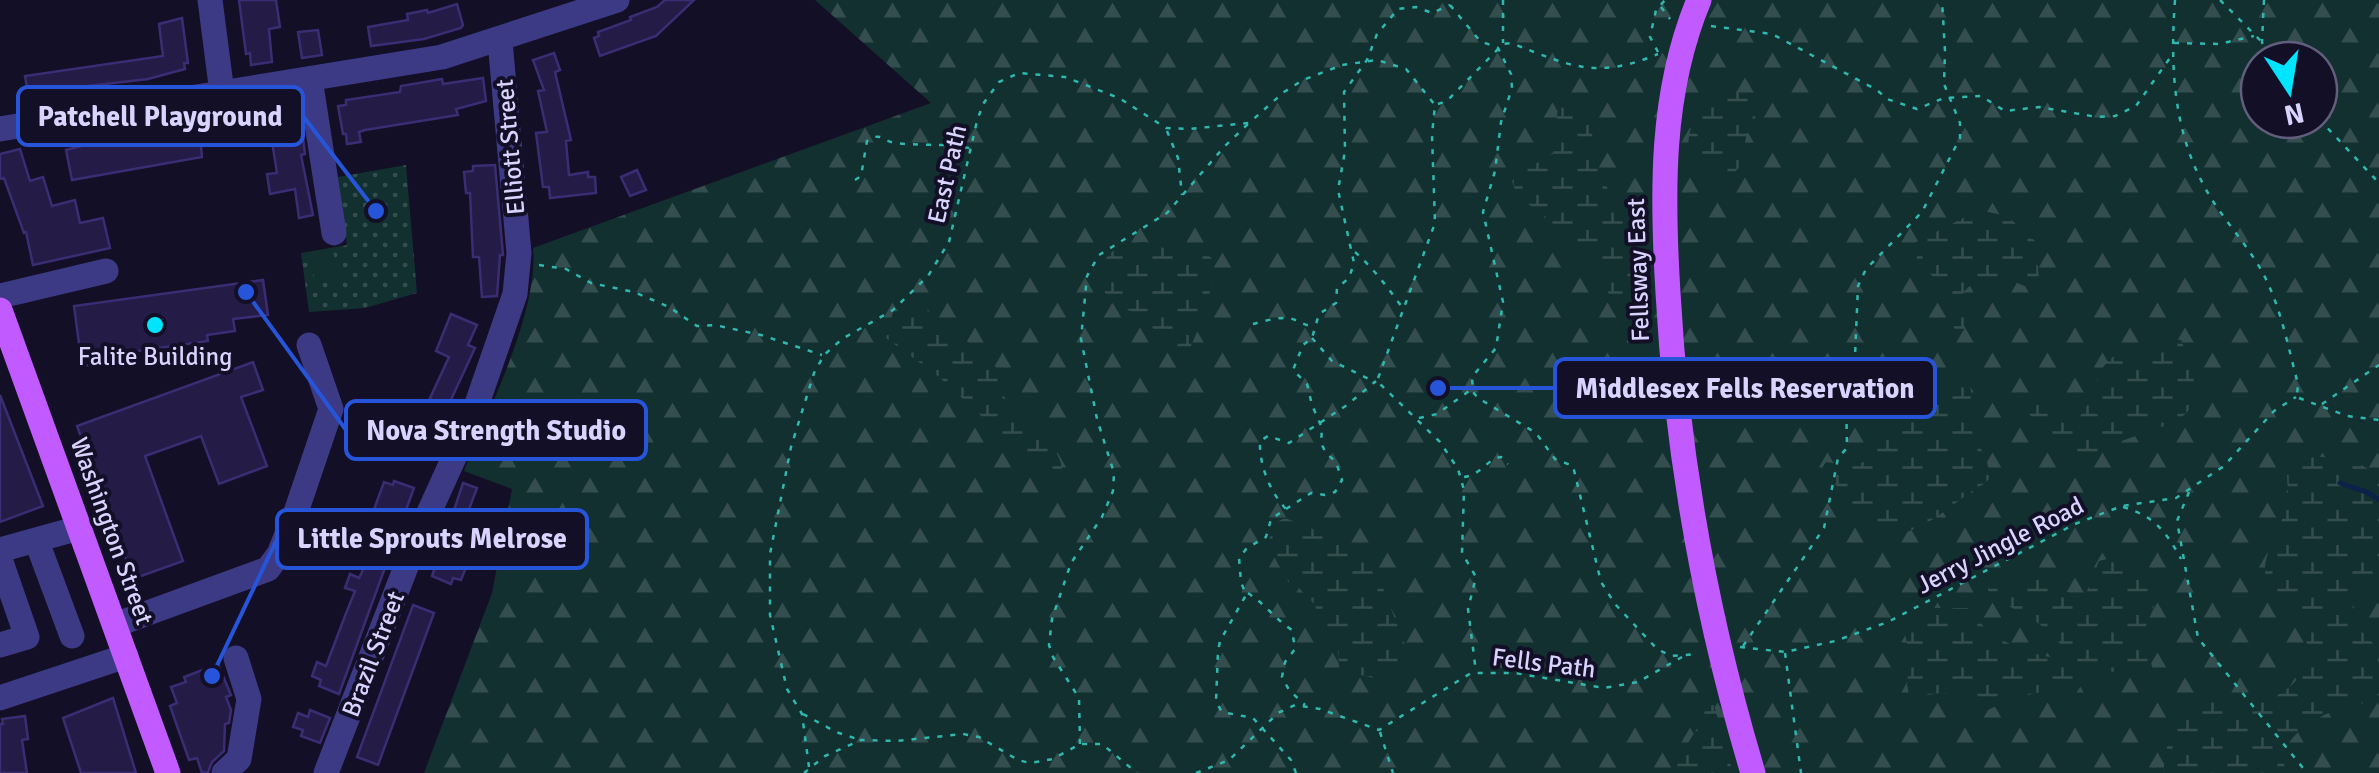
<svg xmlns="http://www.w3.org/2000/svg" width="2379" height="773" font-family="Signika,sans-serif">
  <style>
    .grass { fill: url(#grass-dots) }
    .forest { fill: url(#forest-firs); fill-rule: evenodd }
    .wetland { fill: url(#wetland-marsh) }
    .pitch { fill: #12302f }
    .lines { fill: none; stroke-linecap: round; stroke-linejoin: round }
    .stream { stroke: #0c2248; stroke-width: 5 }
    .building { fill: #241b47; stroke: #3b2d73; stroke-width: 2.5 }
    .path { stroke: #2fb8b0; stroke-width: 2.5; stroke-dasharray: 5 8; stroke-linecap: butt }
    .minor { stroke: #3d3a85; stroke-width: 25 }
    .major { stroke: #c25bff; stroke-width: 25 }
    .poi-dot { fill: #00e5ff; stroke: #130f26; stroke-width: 4 }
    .labels { text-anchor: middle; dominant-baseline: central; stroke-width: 8; stroke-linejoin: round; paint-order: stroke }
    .street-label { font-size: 25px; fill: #d9d4ff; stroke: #130f26 }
    .poi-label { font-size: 25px; fill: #d9d4ff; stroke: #130f26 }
    .leader { fill: none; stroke: #2655da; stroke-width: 4 }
    .callout-dot { fill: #2655da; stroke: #130f26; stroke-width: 4 }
    .callout { fill: #130f26; stroke: #2655da; stroke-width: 4 }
    .callout-label { font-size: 28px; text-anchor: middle; font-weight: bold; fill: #d9d4ff }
  </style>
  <defs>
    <pattern id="grass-dots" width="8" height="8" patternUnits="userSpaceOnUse" patternTransform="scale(2.5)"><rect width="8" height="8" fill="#12302f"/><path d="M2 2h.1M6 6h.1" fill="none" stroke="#344d4e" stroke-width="1.8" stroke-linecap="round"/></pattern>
    <pattern id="forest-firs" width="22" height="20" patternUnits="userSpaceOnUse" patternTransform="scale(2.5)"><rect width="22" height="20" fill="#12302f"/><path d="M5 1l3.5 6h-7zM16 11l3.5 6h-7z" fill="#344d4e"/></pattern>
    <pattern id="wetland-marsh" width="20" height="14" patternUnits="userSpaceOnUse" patternTransform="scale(2.5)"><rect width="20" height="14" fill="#12302f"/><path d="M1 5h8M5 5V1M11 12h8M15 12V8" fill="none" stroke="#344d4e"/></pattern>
  </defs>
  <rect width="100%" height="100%" fill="#130f26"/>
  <!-- grass -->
  <path class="grass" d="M406,165l11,128 -52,15 -56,4 -8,-59 46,-8 -9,-68z"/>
  <!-- forest -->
  <path class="forest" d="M815,0h1564v773h-1955l68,-180 20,-104 -48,-18c24,-61 75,-159 69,-223l398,-145zM2259,60h60v60h-60z"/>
  <!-- wetland -->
  <g class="wetland">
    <path d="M1714,85h11l22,12 8,16 1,15 -9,5 -3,14 2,13 -14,15 -16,4c-47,-31 -22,-51 -9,-91z"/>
    <path d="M1573,106l16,10c5,15 2,31 7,47 20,54 80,117 46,178h-7l-10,-11 -25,-56 -20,-16 -35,-42 -28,-20 -5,-15 9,-9 32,-18 5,-46z"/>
    <path d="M1979,210l28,6 29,26 4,50 -38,-15 -26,2 -13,14 2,35 -4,5h-5l-17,-50 -22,-23 -1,-18z"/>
    <path d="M1144,242c8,2 17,5 25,7 19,3 32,-4 46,13l-8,47 -17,39 -8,1 -14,-6 -30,-29 -25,-10 -15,-22c2,-28 20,-39 46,-40z"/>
    <path d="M910,300h8c21,22 48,39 71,59 13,11 9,29 18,42 19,25 69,50 52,87l-121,-112 -52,-38 7,-26z"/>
    <path d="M2175,340h6c35,83 -1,79 -65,103 -16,6 -25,17 -43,14l-46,-45 -1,-14 4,-4c25,5 20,12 33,29l9,1c27,-22 19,-52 42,-68 12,-8 20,0 32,-1 10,-2 20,-10 29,-15z"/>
    <path d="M1961,376l8,3c5,15 -2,31 2,47 4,21 19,27 18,53 -7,8 -17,11 -25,18 -28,20 -69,57 -103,24 -16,-15 -18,-35 -38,-47l-1,-6 4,-6 24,4 14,-4c13,-18 8,-33 16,-50l36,-12z"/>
    <path d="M2306,455l49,6 24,15v109l-13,6 -15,20 7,16 21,23v45c-14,11 -29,10 -45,16 -25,9 -61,33 -47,62h-124l7,-44 36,-35c25,7 59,12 81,-5 21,-15 28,-47 10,-68 -13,-16 -32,-27 -32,-50 0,-22 16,-44 22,-65 6,-21 -12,-39 19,-51z"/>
    <path d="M1285,518l30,12 10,9 32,11 18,17 33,86 -2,13 -28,13 -35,-8 -4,-4 -1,-24 -18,-14 -5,-24 -16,-17 -9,-3 -17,-30 -4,-14 4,-17z"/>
    <path d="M2107,559l35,6c27,27 9,44 0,71l13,39c-23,8 -40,-11 -62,0 -13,7 -16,21 -27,29l-17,-14 -38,9 -23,11 -33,-15 -15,-2 -30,5 -3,-13 3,-28 -7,-33 5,-9 19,-7h41c21,31 54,44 90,51l7,-4c-5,-26 -49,-44 -71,-57l-6,-7 1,-6c30,-28 62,8 96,11l14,-35z"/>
    <path d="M1714,705l19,68h-63c9,-20 33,-47 36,-67z"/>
  </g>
  <!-- pitch -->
  <path class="pitch" d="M333,250l5,28 -23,4 -6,-28z"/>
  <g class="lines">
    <!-- stream -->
    <path class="stream" d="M2340,483c14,6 28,7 39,17"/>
  </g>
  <!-- building -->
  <g class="building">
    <path d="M239,0h37l4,27 -11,2 3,33 -21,3 -1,-12 -4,1z"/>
    <path d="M665,0h29l-38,36 -56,20 -6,-18 5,-2 -1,-4 33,-12 -1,-3 27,-10z"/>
    <path d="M457,4l6,21 -2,3 -37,11 -53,7 -3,-19 40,-7 -1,-6 20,-4 1,3z"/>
    <path d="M182,18l6,45h-4l1,6 -37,10 -120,14 -3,-17 138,-20 -4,-32z"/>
    <path d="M318,30l4,25 -20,3 -4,-26z"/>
    <path d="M554,53l6,17 -5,2 16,68 -5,1 3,34 19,-3v5h7l1,16 -46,5 -1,-11h-6l-7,-54 11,-1 -9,-41 6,-1 -11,-30z"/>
    <path d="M483,78l3,23 -30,8 2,6 -93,15 -6,2 2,10 -14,2 -1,-10h-3l-5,-28 8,-1v-5l54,-8 1,-6 41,-7 1,5z"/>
    <path d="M291,109l5,29 7,-1 2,17 -4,1 12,60 -14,3 -4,-29 -25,5 -3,-20 10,-1 -6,-38 -70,11 1,11 -130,23 -6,-30 66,-17 12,-1 1,4 50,-7 67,-11v-3z"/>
    <path d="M20,149l10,32 13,-4 9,29 23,-6 5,23 23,-5 7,30 -77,17 -7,-33 -2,1 -20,-55 -4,1v-25z"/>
    <path d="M495,165l8,90h-3l-3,41 -15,1 -3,-40h-6l-3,-64h-4l-2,-21 9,-1v-5z"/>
    <path d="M637,170l9,20 -16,6 -9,-19z"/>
    <path d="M263,280l5,35 -35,4 2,12 -28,4 1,6 -84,12 1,7 -43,6 -8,-60z"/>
    <path d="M451,314l26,11 -9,20 7,3 -45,97 -5,-2 -5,11 -13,-6 42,-91 -13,-6z"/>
    <path d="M253,362l10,28 -22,7 26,69 -48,18 -18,-48 -56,20 38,105 -50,18 -56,-153z"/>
    <path d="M0,395l43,111 -43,16z"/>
    <path d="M394,481l20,7 -75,206 -20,-8 2,-6 -9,-4 5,-14 9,4 19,-50 10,-25 -10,-3 5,-14 9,4 3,-6 12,-35 -9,-3 19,-52 9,3z"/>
    <path d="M463,483l14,5 -9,24 8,3 -15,48 6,2 -6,15 -8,-2 -2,6 -19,-8z"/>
    <path d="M413,605l21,8 -56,152 -21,-8z"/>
    <path d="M218,664l13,31 -5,2 5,13 -2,13 -4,1 -1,27 -12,11 -4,10 -6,1 -5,-15 -8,2 -19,-54 7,-3 -6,-16 15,-5 -2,-5z"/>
    <path d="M113,698l23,75h-55l-18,-55z"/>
    <path d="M310,710l20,8 -10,25 -19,-7 2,-6 -10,-3 5,-14 10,4z"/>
    <path d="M25,716l3,23 -6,1 5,33h-27v-49h3l-1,-5z"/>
  </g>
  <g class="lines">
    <!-- path -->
    <g class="path">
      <path d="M1503,0v43"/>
      <path d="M2175,0c-5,67 -2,133 33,193 15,26 37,49 52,75 20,34 28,79 38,116l-1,11"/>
      <path d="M2220,0l41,41"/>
      <path d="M2264,0l-2,42 5,18"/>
      <path d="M1450,5l30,36 18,7 13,26 1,14 -11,34 -6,49 -12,41 20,90 -7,46 -24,29 1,15 5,6 58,35 19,26 18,7 28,116 14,22 42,45 14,7 27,-2"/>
      <path d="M1661,7l9,12"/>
      <path d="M1711,26l61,8 105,56 10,9 30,10 27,-11 37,-2 24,15 34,-4 58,10 18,-1 21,-10 36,-51"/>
      <path d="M2174,43l45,1 35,-8"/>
      <path d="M1658,52l-8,-15 6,-27 9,-10"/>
      <path d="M1438,104l9,-3 56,-57 8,-1c59,23 85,37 147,11"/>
      <path d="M2319,119l60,64"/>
      <path d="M1167,131l11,27 4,37"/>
      <path d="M855,180l6,-4 6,-35c15,-10 14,0 29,2 23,3 49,0 73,5"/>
      <path d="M1355,252c19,17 34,37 49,58"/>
      <path d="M539,265l27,4 25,14 43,9 35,15 28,19 18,-1 46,10 61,20"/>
      <path d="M1253,324c10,-3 26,-7 36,-6 10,2 14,8 26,8"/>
      <path d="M1312,338l20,23 41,20"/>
      <path d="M2299,398l48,18 32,4"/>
      <path d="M2322,404l57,-39"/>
      <path d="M1419,418l18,-4 35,-25"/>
      <path d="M1464,477c17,-2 23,-18 37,-20l7,7"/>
      <path d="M2189,492l-12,29 21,117 109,135"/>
      <path d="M2123,507c31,9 43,24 58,52"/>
      <path d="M1286,509l25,-16 14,2 10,-3 7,-12 -6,-18 -10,-9 -5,-10 1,-15 -10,-23 -5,-21 -14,-14 10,-25 9,-7 7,-24 17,-11 1,-15 12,-10 5,-15 -16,-73 7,-39 -1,-59 23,-32 10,-26 21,-25 18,-2 16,6 18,-8"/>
      <path d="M1248,593c17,11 27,26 44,37l3,19 -10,13 -3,15 7,13 16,15"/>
      <path d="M1743,646l81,-118 14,-70 9,-10 -1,-55 9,-37 3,-70 8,-17 56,-57 38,-74v-15l-16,-39 1,-33 -3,-51"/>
      <path d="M1740,647l45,5 50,-11 53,-19 187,-98 47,-18 54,-8 48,-32 50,-55 22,-14"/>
      <path d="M1785,653l16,120"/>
      <path d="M803,714l33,18 24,8"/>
      <path d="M1380,732l13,41"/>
      <path d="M1080,744l-1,-46 -26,-41 -4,-12 3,-26 19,-56 31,-46 11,-26 1,-18 -17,-54 -16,-80 6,-63 12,-21 68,-42 57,-66 25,-24"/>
      <path d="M809,767l-7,-53 -15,-25 -17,-74v-61l21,-107 23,-74 10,-18 18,-16 51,-29 35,-34 21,-34 28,-121 6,-17 16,-22 20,-9 46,4 54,21 47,30 22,1 61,-6 35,-31 19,-12 39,-15 35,-5 29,9 29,36 -3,30 3,88 -58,158 63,61 18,27 6,21 -2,63 14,24 -8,32 8,63"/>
      <path d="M804,773l21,-17 36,-16 35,1 67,-7 16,3 39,23 12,3 23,-4 27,-15h22l35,29"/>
      <path d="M1196,773l33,-13 49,-47 17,-8 25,4 59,21 92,-57h44l89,15 34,-6 44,-25"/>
      <path d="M1296,773l-5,-13 -38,-42 -31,-6 -6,-10 2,-51 2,-10 26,-46 -5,-13 -2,-24 8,-10 19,-11 5,-18 15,-10c-16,-17 -27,-44 -26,-68l8,-5 21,7 58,-38 29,-24"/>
    </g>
    <!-- minor -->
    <g class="minor">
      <path d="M210,0l12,93"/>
      <path d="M310,79l24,154"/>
      <path d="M0,129l442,-72 175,-57"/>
      <path d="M0,296l106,-25"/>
      <path d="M37,542l35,94"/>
      <path d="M0,550l79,-22"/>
      <path d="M0,559l27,78 -27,8"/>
      <path d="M115,625l153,-56 11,-15 17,-42 35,-103 -22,-64"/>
      <path d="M0,698l126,-42"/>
      <path d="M224,773l15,-14 10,-60 -13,-41"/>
      <path d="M326,773l90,-232 56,-123 43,-124 4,-41 -19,-212"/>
    </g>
    <!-- major -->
    <g class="major">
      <path d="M1699,0c-39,93 -37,195 -31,293 9,164 38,323 85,480"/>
      <path d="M0,310l168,463"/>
    </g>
  </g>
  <!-- markers -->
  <circle class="poi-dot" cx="155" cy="325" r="10"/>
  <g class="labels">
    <!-- street labels -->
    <g class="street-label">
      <text transform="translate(510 147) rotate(-95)">Elliott Street</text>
      <text transform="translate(947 174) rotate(-77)">East Path</text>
      <text transform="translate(1638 270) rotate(-92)">Fellsway East</text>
      <text transform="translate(112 531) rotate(70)">Washington Street</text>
      <text transform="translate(2000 545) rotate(-27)">Jerry Jingle Road</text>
      <text transform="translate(373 654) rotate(-69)">Brazil Street</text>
      <text transform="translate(1544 663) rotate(7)">Fells Path</text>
    </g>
    <!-- poi labels -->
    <g class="poi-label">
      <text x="155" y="356">Falite Building</text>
    </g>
  </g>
  <!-- callouts -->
  <path class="leader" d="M376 211L303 116M1438 388L1555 388M246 292L346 430M212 676L277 539"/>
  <g class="callout-dot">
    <circle cx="376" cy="211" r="10"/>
    <circle cx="1438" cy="388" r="10"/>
    <circle cx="246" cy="292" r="10"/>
    <circle cx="212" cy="676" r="10"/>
  </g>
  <g class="callout">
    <rect x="18" y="87" width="285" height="58" rx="10"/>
    <rect x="1555" y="359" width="380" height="58" rx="10"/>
    <rect x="346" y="401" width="300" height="58" rx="10"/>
    <rect x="277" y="510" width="310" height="58" rx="10"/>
  </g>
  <g class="callout-label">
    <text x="160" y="126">Patchell Playground</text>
    <text x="1745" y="398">Middlesex Fells Reservation</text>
    <text x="496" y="440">Nova Strength Studio</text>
    <text x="432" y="548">Little Sprouts Melrose</text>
  </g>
  <!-- north arrow -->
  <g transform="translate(2289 90) rotate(168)"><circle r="48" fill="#130f26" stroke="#625e7d" stroke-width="2.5"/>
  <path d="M0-8L18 38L0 25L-18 38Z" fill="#00e5ff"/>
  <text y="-15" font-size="28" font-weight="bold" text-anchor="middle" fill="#d9d4ff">N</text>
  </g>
</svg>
